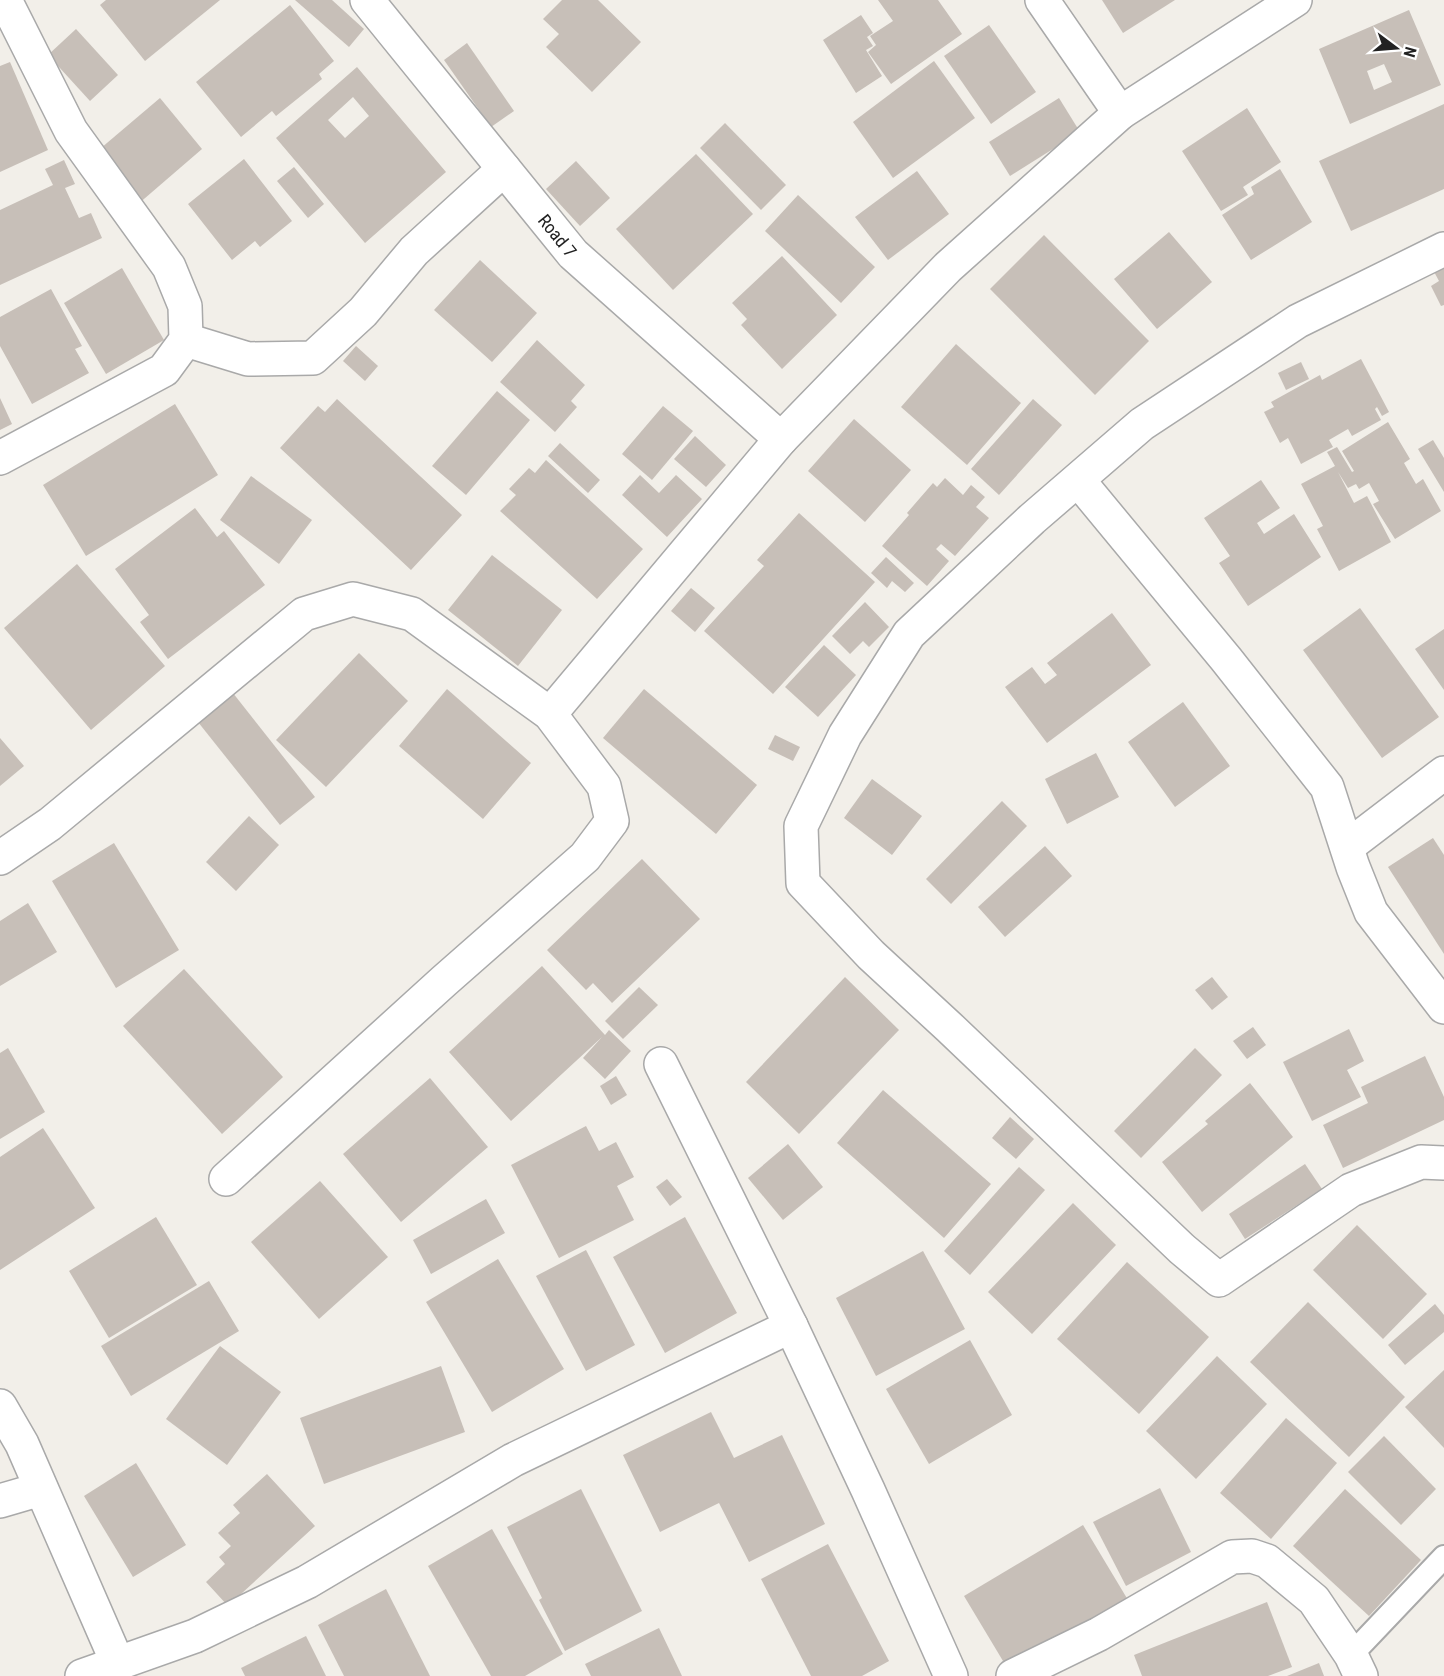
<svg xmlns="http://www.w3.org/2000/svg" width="1444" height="1676" font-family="'Roboto Condensed',sans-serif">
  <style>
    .building { fill: #c7bfb8; fill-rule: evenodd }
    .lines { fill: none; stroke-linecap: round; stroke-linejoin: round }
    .service-casing { stroke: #a9a9a9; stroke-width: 26 }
    .minor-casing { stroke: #a9a9a9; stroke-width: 36 }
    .service { stroke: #fff; stroke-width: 22 }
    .minor { stroke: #fff; stroke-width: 33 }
    .labels { text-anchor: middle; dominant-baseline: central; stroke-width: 4.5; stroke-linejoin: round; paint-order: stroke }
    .street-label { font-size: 18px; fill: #222; stroke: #fff }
  </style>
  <rect width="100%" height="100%" fill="#f2efe9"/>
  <!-- building -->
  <g class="building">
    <path d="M106,0h114l-75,61 -45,-56z"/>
    <path d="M295,0h37l32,29 -15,18z"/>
    <path d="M562,0h36l43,42 -49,50 -46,-45 13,-13 -16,-15z"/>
    <path d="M878,0h60l24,34 -71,50 -23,-32 8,-7 -6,-9 23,-15z"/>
    <path d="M1102,0h73l-52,33z"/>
    <path d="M290,5l44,56 -15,13 3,5 -46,37 -4,-5 -31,26 -45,-55z"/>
    <path d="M1409,10l32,75 -91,39 -31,-75zM1384,64l8,18 -18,8 -7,-19z"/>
    <path d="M861,15l12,18 -6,4 6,9 -7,4 16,26 -26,17 -33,-53z"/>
    <path d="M989,25l47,67 -45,32 -47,-68z"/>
    <path d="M76,29l42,46 -28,26 -42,-46z"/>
    <path d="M467,43l47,68 -23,16 -47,-67z"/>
    <path d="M934,61l41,57 -82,60 -40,-56z"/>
    <path d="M10,62l38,88 -48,22v-106z"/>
    <path d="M357,67l89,105 -81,71 -89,-105zM353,97l16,19 -24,22 -17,-18z"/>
    <path d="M160,98l42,51 -65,56 -43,-51z"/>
    <path d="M1059,98l21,34 -70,44 -21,-34z"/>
    <path d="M1444,104v85l-93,42 -32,-70z"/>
    <path d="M1247,108l34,54 -38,25 5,8 -27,16 -39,-60z"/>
    <path d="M725,123l61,62 -25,25 -61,-62z"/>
    <path d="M696,154l57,60 -80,76 -57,-61z"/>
    <path d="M244,159l48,62 -32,26 -5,-6 -23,19 -44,-56z"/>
    <path d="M64,160l11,24 -10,4 14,30 12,-5 11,25 -102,47v-75l53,-25 -8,-16z"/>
    <path d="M576,161l34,37 -30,28 -34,-37z"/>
    <path d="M294,167l30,37 -16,14 -31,-37z"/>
    <path d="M1280,169l32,53 -61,38 -29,-45 32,-21 -3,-7z"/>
    <path d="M917,171l32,43 -61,46 -33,-43z"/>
    <path d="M798,195l77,72 -34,36 -76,-72z"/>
    <path d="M1169,232l43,50 -55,47 -43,-50z"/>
    <path d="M1044,235l105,106 -54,54 -105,-106z"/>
    <path d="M782,256l55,59 -55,54 -41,-44 6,-6 -15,-16z"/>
    <path d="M480,260l57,53 -45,49 -58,-52z"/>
    <path d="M1444,262v43l-3,1 -10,-20 8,-5 -7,-13z"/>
    <path d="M122,268l42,72 -58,34 -42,-71z"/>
    <path d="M51,289l31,57 -7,3 14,24 -57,31 -32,-58v-29z"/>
    <path d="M537,340l48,45 -14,16 6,6 -22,25 -55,-50z"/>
    <path d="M956,344l65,59 -54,62 -66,-58z"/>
    <path d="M356,346l22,20 -13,15 -22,-20z"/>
    <path d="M1361,359l28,53 -7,4 -5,-9 -2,2 6,11 -29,16 -4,-7 -19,11 4,7 -32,17 -13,-26 -8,5 -16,-31 10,-5 -3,-5 49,-27 2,5z"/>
    <path d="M1301,362l8,17 -23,11 -8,-17z"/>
    <path d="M497,391l33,29 -64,75 -34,-29z"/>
    <path d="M0,398l12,26 -12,6z"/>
    <path d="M337,399l125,116 -51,55 -131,-122 38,-42 7,6z"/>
    <path d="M1033,399l29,26 -63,70 -28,-26z"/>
    <path d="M175,404l43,71 -132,81 -43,-71z"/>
    <path d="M663,406l30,25 -41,49 -30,-26z"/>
    <path d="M854,419l57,51 -46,52 -57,-51z"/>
    <path d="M1388,422l22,37 -6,4 12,21 7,-5 18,32 -46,28 -22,-35 6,-3 -10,-18 -10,6 -3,-5 -8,4 -10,-16 16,31 13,-7 24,46 -52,29 -22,-42 6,-3 -22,-42 34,-18 -8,-14 10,-5 15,25 2,-1 -12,-20z"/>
    <path d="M695,436l31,29 -20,22 -32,-28z"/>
    <path d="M1433,440l11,18v34l-26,-43z"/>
    <path d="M560,443l40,37 -12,13 -40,-37z"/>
    <path d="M546,460l97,89 -46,50 -97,-88 16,-16 -7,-6 20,-21 6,5z"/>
    <path d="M640,475l19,18 17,-18 26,24 -35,38 -45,-42z"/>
    <path d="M251,476l61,44 -33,44 -59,-44z"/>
    <path d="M945,478l18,17 8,-10 14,12 -9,10 13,11 -34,38 -14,-12 -5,5 13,12 -22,25 -45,-40 27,-31 -2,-2 26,-30 4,4z"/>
    <path d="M1261,480l19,28 -23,15 7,11 30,-20 27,43 -73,49 -29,-43 11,-7 -26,-38z"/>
    <path d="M195,508l22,29 7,-6 41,54 -97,74 -28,-37 9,-7 -34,-46z"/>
    <path d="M799,513l76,69 -102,112 -69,-63 60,-65 -7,-6z"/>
    <path d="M492,555l70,55 -44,56 -70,-56z"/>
    <path d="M886,557l28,26 -9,9 -13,-11 -5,7 -16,-15z"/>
    <path d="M77,564l88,102 -74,64 -87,-102z"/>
    <path d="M691,588l24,20 -20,24 -24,-21z"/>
    <path d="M865,602l24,25 -20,20 -6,-6 -13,13 -18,-18z"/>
    <path d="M1360,608l79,109 -57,41 -79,-108z"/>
    <path d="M1112,613l39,52 -104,78 -42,-56 27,-20 13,17 12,-9 -10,-12z"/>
    <path d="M1444,629v61l-29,-41z"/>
    <path d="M824,645l32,30 -38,42 -33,-30z"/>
    <path d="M359,653l49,48 -82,86 -50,-47z"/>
    <path d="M229,688l86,109 -35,28 -86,-108z"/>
    <path d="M447,689l84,74 -48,56 -84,-73z"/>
    <path d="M644,689l113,96 -41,49 -113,-96z"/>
    <path d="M1183,702l47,64 -55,41 -47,-65z"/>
    <path d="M775,735l25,12 -7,14 -25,-12z"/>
    <path d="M0,738l24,28 -24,20z"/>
    <path d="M1096,753l23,44 -52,27 -22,-45z"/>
    <path d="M872,779l50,37 -30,39 -48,-37z"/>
    <path d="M1002,801l25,25 -76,78 -25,-25z"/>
    <path d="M249,816l30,29 -43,46 -30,-29z"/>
    <path d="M1433,838l11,17v99l-56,-87z"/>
    <path d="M114,843l65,107 -63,38 -64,-107z"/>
    <path d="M1045,846l27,30 -67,61 -27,-30z"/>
    <path d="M642,859l58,60 -88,84 -19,-20 -7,7 -39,-40z"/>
    <path d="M28,903l29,49 -57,34v-65z"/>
    <path d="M542,966l63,69 4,-5 22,21 -26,28 -22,-21 19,-21 -91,84 -62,-69z"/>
    <path d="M184,969l99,108 -61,57 -99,-108z"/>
    <path d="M845,977l54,53 -100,104 -53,-52z"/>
    <path d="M1212,977l16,20 -16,13 -17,-20z"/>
    <path d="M639,987l19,18 -35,34 -18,-18z"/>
    <path d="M1253,1027l13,18 -19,14 -14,-18z"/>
    <path d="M1349,1029l15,32 -17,9 14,27 -49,24 -29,-59z"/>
    <path d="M8,1048l37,64 -45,27v-86z"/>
    <path d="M1195,1048l27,27 -81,83 -27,-27z"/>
    <path d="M1425,1056l19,41v23l-101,48 -20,-43 45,-22 -7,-16z"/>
    <path d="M616,1076l11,19 -16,10 -11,-19z"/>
    <path d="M430,1078l58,69 -87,75 -58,-68z"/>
    <path d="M1250,1083l43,54 -91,75 -40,-50 46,-38 -3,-3z"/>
    <path d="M883,1090l108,94 -47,54 -107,-95z"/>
    <path d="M1010,1117l24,22 -18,20 -24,-21z"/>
    <path d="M586,1126l13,25 17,-9 18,35 -17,9 17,34 -75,38 -48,-93z"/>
    <path d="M43,1128l52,80 -95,62v-113z"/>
    <path d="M788,1144l35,43 -40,33 -35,-42z"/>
    <path d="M1305,1164l17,25 -77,50 -16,-25z"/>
    <path d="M1019,1167l26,23 -75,85 -26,-24z"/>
    <path d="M667,1179l15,18 -12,9 -14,-19z"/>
    <path d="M320,1181l68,76 -69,62 -68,-77z"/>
    <path d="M486,1199l19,34 -74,41 -18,-34z"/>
    <path d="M1073,1203l43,42 -84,89 -44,-42z"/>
    <path d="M156,1217l41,68 -88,53 -40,-67z"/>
    <path d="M685,1217l52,96 -72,40 -52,-96z"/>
    <path d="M1357,1225l70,69 -44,45 -70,-69z"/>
    <path d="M586,1250l49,95 -49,26 -50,-95z"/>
    <path d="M923,1251l42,78 -89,47 -40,-78z"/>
    <path d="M498,1259l66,110 -72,43 -66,-110z"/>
    <path d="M1127,1262l82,75 -70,77 -82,-75z"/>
    <path d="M209,1281l30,50 -108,65 -30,-50z"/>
    <path d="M1308,1302l97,95 -56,60 -99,-95z"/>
    <path d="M1435,1304l9,11v17l-39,33 -17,-20z"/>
    <path d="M970,1340l42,75 -83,49 -43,-75z"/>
    <path d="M220,1346l61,46 -54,73 -61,-46z"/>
    <path d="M1217,1356l50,48 -71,75 -50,-48z"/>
    <path d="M441,1366l24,66 -141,52 -24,-66z"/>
    <path d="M1444,1370v78l-39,-41z"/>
    <path d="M711,1412l23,46 48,-23 43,89 -76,38 -30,-59 -59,29 -37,-77z"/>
    <path d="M1286,1418l51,45 -66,76 -51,-46z"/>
    <path d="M1384,1436l52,53 -35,36 -53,-53z"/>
    <path d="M136,1463l50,82 -53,32 -49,-81z"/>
    <path d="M267,1474l48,52 -87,80 -22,-24 19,-18 -6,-7 12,-11 -13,-13 22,-20 -7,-8z"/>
    <path d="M1160,1488l31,64 -65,34 -33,-64z"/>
    <path d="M581,1489l61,122 -77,40 -26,-51 3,-2 -35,-71z"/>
    <path d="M1345,1489l76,71 -52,56 -76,-70z"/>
    <path d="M1083,1525l45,75 -119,71 -45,-75z"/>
    <path d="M492,1529l71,125 -38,22h-34l-63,-110z"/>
    <path d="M828,1544l61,117 -27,15h-51l-50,-97z"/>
    <path d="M386,1589l44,87h-86l-26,-51z"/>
    <path d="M1267,1602l25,65 -24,9h-126l-8,-21z"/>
    <path d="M659,1628l23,48h-91l-6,-12z"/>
    <path d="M306,1636l20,40h-81l-4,-8z"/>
    <path d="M1319,1663l5,13h-37z"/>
  </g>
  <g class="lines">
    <defs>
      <path id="service" d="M1351,1655l93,-98"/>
      <g id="minor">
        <path id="s1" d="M367,0l206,254 208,185"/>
        <path d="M1042,0l78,113"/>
        <path d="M1444,249l-146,72 -156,103 -110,95 -123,115 -64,101 -44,91 2,57 68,72 78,72 233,222 37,31 132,-90 70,-28 23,1"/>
        <path d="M186,340l62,19 65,-1 50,-46 51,-61 90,-82"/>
        <path d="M0,458l164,-88 22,-30 -1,-34 -16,-39 -98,-136 -66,-131"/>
        <path d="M1078,480l148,179 101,128 26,80 18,45 73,95"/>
        <path d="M550,714l231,-275 167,-172 172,-154 175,-113"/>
        <path d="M1347,847l97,-74"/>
        <path d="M0,858l50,-34 254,-210 49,-15 59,15 138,100 54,72 8,35 -27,36 -141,124 -218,198"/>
        <path d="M661,1064l130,262 77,164 83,186"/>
        <path d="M0,1406l22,38 96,220"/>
        <path d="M0,1501l41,-12"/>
        <path d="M82,1676l113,-40 112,-54 206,-122 278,-134"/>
        <path d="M1013,1676l86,-42 133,-77 20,-1 15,5 47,39 37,55 10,21"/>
      </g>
    </defs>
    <!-- service casing -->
    <use href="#service" class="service-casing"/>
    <!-- minor casing -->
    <use href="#minor" class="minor-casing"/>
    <!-- service -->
    <use href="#service" class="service"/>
    <!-- minor -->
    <use href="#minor" class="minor"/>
  </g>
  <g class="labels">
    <!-- street labels -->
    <g class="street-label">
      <text stroke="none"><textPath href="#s1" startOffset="303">Road 7</textPath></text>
    </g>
  </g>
  <!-- north arrow -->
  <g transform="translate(1396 48) rotate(106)" stroke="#ffffff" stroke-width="4.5" paint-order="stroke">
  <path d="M0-4.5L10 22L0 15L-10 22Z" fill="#222222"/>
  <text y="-9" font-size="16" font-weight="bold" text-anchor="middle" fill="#222222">N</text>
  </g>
</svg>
